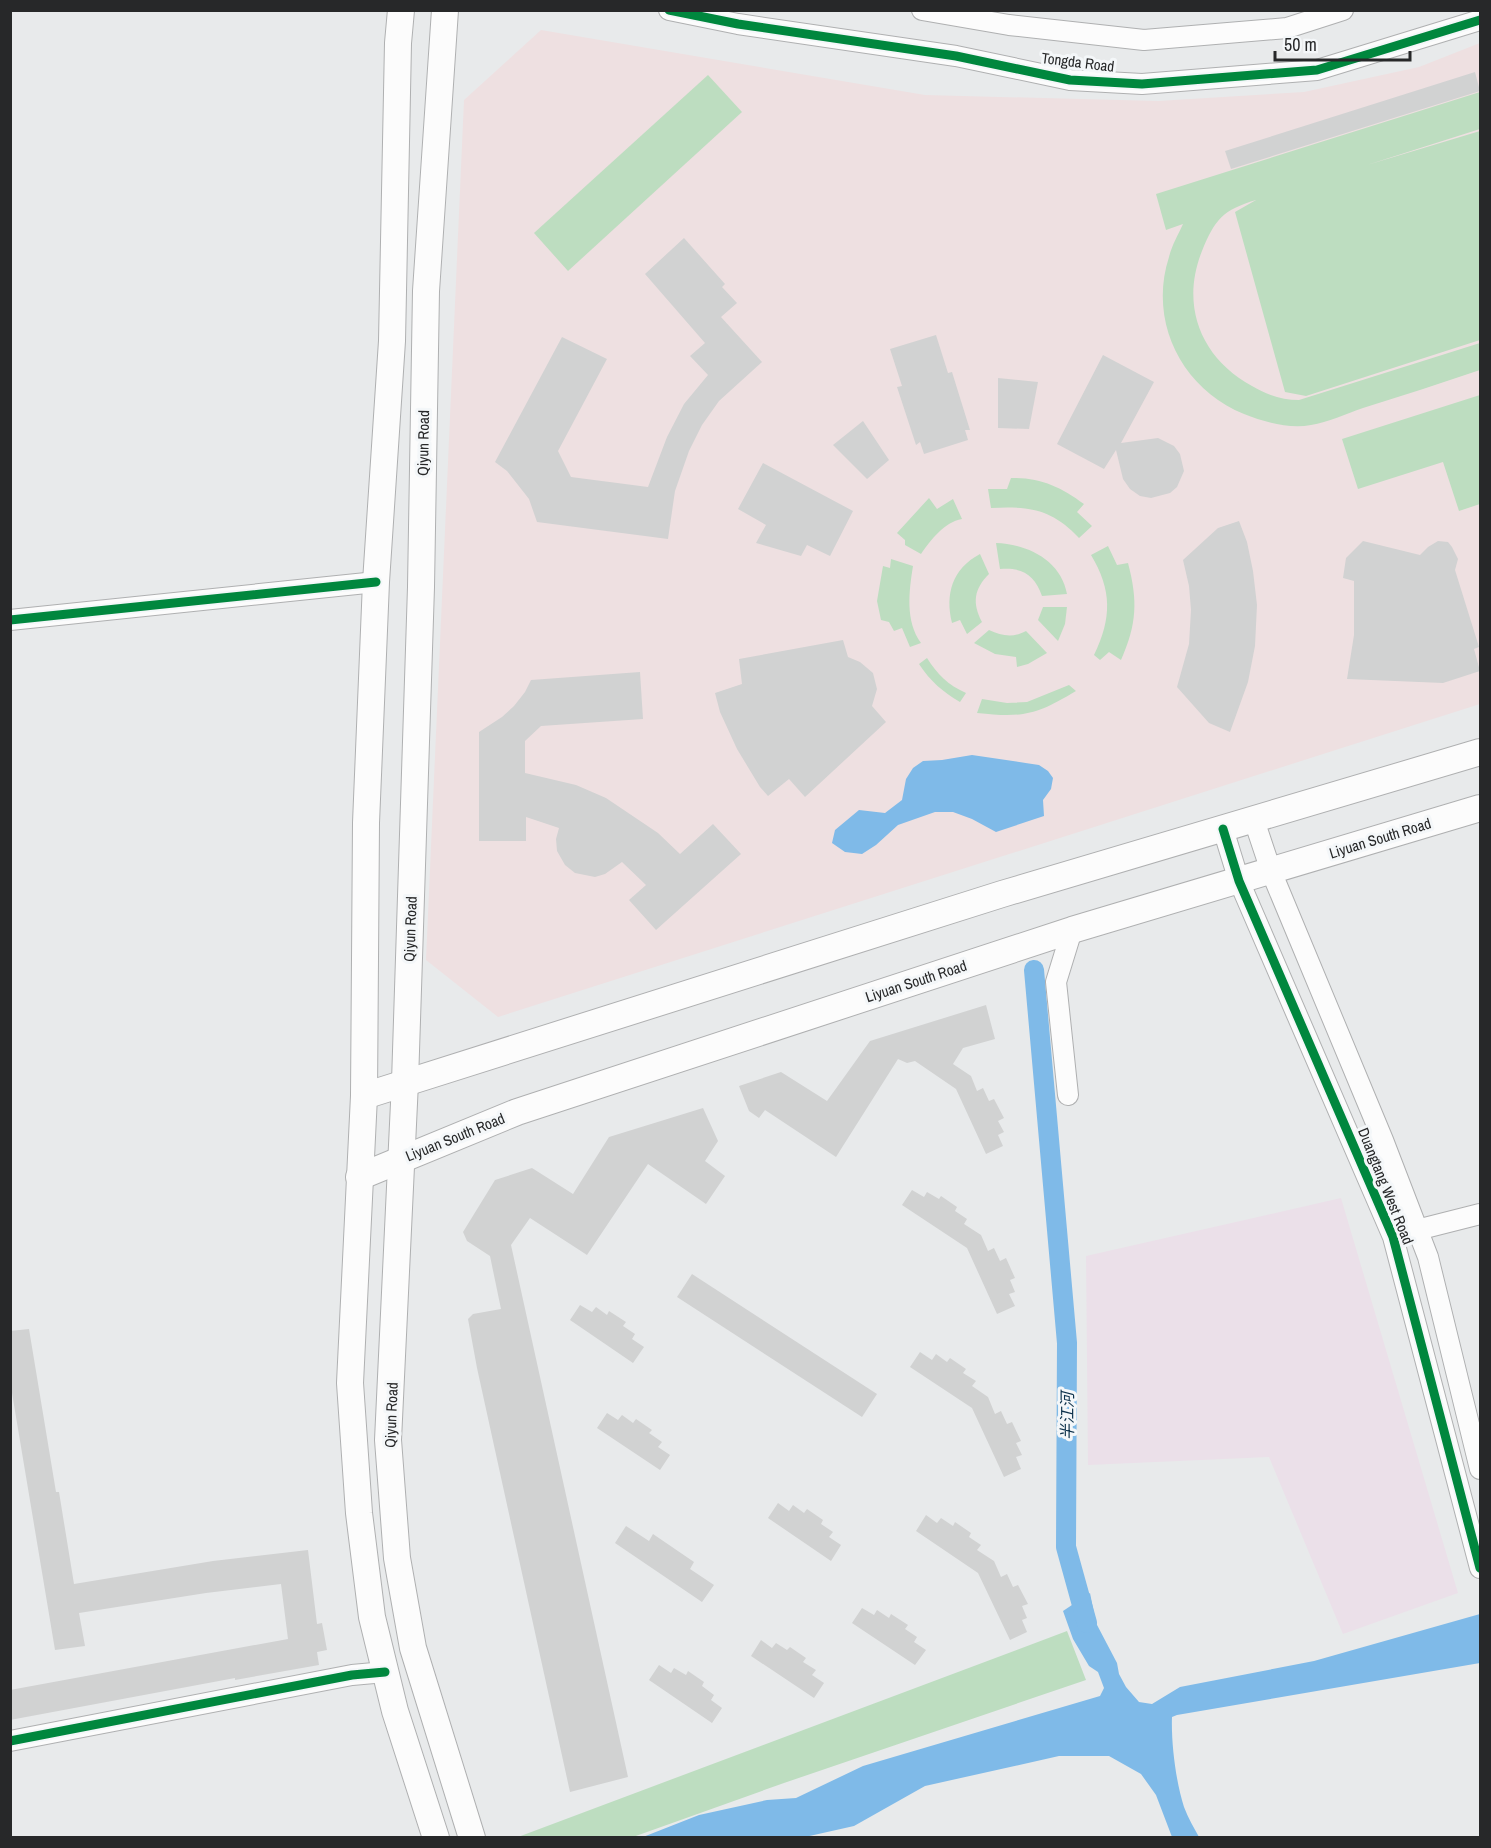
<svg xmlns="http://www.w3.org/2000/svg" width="1491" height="1848" font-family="'Archivo Narrow','Noto Sans SC',sans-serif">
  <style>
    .industrial { fill: #ebe0e9 }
    .education { fill: #eee0e1 }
    .green { fill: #bdddc0 }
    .water { fill: #7fbae8 }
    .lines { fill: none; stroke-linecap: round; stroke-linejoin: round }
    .canal { stroke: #7fbae8; stroke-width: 20 }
    .building { fill: #d1d2d2 }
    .minor-casing { stroke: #afb0b1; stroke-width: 22 }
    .major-casing { stroke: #afb0b1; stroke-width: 28 }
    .minor { stroke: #fcfcfc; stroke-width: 20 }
    .major { stroke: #fcfcfc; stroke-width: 26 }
    .cycleway-casing { stroke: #f4f7f9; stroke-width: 13 }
    .cycleway { stroke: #00873e; stroke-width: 9 }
    .labels { text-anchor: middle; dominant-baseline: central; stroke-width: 6; stroke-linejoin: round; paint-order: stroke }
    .street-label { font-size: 15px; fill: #272829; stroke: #f4f7f9 }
    .water-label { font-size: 16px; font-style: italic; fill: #0d314b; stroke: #f4f7f9 }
  </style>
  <rect width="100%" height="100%" fill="#e8eaeb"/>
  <!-- industrial -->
  <path class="industrial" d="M1341,1198l117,395 -115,41 -74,-177 -181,8 -2,-209z"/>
  <!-- education -->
  <path class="education" d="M541,30l384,65 233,6 146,-9 115,-25 61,-24v661l-982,313 -72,-57 38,-860z"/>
  <!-- green -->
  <g class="green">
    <path d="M708,75l34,37 -174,159 -34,-38z"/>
    <path d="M1480,92v37l-113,36 113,-34v209l-174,56 -21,-4 -50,-180 21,-12c-33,10 -41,19 -54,51 -22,55 -1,107 50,135 15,9 30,14 47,14l181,-57v27c-39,13 -78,26 -117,38 -17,6 -35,14 -52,17 -22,4 -47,-3 -67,-11 -62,-25 -96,-92 -75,-157 3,-12 9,-22 14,-33l-17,6 -10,-36z"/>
    <path d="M1480,395v109l-21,7 -16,-49 -85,27 -16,-50z"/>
    <path d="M1011,478c29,-1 50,9 73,26l-7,8 15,14 -13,12c-27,-29 -50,-32 -88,-30l-3,-19h19z"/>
    <path d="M929,498l8,11 16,-10 9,20c-18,3 -31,21 -41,35l-16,-9v-5l-8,-7z"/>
    <path d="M996,543c31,1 65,17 71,51l-25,2c-7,-21 -20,-29 -42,-27z"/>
    <path d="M1108,546l9,19 11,-2c10,38 9,61 -7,97l-12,-8 -9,8 -6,-5c18,-37 18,-65 -3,-100z"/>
    <path d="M980,554l9,20c-15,15 -17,29 -7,48l-15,12 -7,-14 -8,3c-7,-29 0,-54 28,-69z"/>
    <path d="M891,559l22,7c-4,25 -8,55 8,77l-11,4 -8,-19 -8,3 -5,-9 -8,-2 -4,-19 6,-35 7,2z"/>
    <path d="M1043,607h24l-2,17 -7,17 -20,-21z"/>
    <path d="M989,630c13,6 24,8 37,1l21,22 -19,11 -11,3 -1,-10 -21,-3 -21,-11z"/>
    <path d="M927,658c10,16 21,27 39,35l-6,9c-17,-10 -30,-21 -41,-38z"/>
    <path d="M1069,685l7,6c-40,24 -53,27 -99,22l5,-14 25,4 20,-1z"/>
    <path d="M1067,1631l19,49 -302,103 -151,54h-115z"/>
  </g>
  <!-- water -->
  <g class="water">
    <path d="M972,755l67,10 9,6 5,7 -2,11 -8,11 1,16 -48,16 -24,-13 -19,-7h-18l-37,13 -22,20 -14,9 -17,-2 -13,-9 3,-13 24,-20 26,3 17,-13 4,-21 7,-11 10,-7 19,-1z"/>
    <path d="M1090,1593l6,30 21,40 2,11 7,13 13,15 13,2 28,-17 134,-26 166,-47v49l-303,52 -5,2c-1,27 4,65 12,90 4,11 10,21 15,30h-27l-16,-42 -15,-21 -32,-18h-50l-134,30 -71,40 -49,11h-162l56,-22 68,-15 29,-2 67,-32 237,-70 4,-8 -6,-16 -9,-6 -16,-27 -10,-28z"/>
  </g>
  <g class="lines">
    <!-- canal -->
    <path class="canal" d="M1034,970l33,373 -1,204 21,76"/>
  </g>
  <!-- building -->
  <g class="building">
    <path d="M1475,72l5,19 -249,78 -6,-18z"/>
    <path d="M684,238l41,46 -3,3 15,16 -16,14 41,45 -43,39 -17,24 -13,26 -14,40 -7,48 -131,-17 -8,-23 -22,-28 -12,-9 67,-125 45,22 -49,92 13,26 77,10 19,-50 17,-33 24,-29 -18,-19 15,-13 -60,-69z"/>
    <path d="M936,335l12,38 4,-1 18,58h-5l3,10 -44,14 -4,-12 -4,3 -19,-58 5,-1 -12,-37z"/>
    <path d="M1103,355l51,27 -33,61 37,-5 16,8 6,8 4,17 -7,16 -7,6 -19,5 -11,-2 -10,-7 -7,-10 -7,-29 -12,19 -47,-25z"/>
    <path d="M998,378l40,4 -9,47 -31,-1z"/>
    <path d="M863,421l26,39 -22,19 -34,-34z"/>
    <path d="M763,463l90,48 -23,45 -23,-11 -6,11 -45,-13 10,-18 -28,-16z"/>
    <path d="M1239,521l8,21 6,29 4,34 -2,41 -7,36 -18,50 -21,-9 -32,-36 12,-43 2,-34 -2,-24 -6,-26 35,-32z"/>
    <path d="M1363,541l57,14 8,-8 10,-6 10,1 4,5 6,12 -3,11 24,77 -5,2 6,22 -37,12 -96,-4 7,-44v-54l-11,-3 3,-20z"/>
    <path d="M843,640l5,17 12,5 13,11 4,16 -5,17 14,16 -81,75 -16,-18 -21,17 -8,-9 -23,-38 -17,-37 -5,-19 27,-9 -3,-25z"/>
    <path d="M640,672l3,47 -102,7 -16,15v32l51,12 30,13 52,35 22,21 33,-30 28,30 -85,76 -27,-30 17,-15 -24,-23 -17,12 -10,3 -20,-4 -10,-8 -8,-14 -1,-12 3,-11 -33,-11v24h-47v-109l23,-15 12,-11 11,-14 6,-12z"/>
    <path d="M986,1005l9,34 -32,9 -10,16 18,12 6,15 6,-3 6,13 5,-2 10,19 -6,3 6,11 -6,3 5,11 -17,8 -30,-65 -41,-28 -8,2 -9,-4 -62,98 -71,-47 -6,8 -10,-7 -10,-25 42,-14 46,29 43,-60z"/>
    <path d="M703,1108l15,33 -13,20 20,15 -19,28 -58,-40 -61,91 -57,-37 -19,27 117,532 -58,15 -93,-424 -9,-49 5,-5 28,-5 -11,-53 -23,-15 -4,-9 32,-52 37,-12 41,26 36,-57z"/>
    <path d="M912,1190l12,7 3,-5 12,7 2,-3 16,11 -2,4 12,8 -3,5 17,11 7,16 6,-3 6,13 6,-3 9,20 -5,2 5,12 -6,2 6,12 -18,8 -30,-66 -65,-43z"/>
    <path d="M692,1274l185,120 -15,23 -185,-120z"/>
    <path d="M580,1305l12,7 4,-5 11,8 2,-4 17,11 -3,4 12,8 -3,5 12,8 -11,16 -63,-43z"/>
    <path d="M29,1329l27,163h3l15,92 139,-23 95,-11 9,74 5,-1 5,27 -10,2 2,13 -84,15v-2l-225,42v-30l278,-51 -7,-55 -75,9 -127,20 6,33 -30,4 -45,-269v-50z"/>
    <path d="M920,1352l12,8 4,-6 11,8 3,-4 16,11 -3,4 13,8 -4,5 16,11 7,17 6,-3 6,13 5,-2 9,19 -5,2 6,12 -6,2 5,12 -17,8 -32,-69 -62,-41z"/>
    <path d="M607,1413l11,7 4,-5 11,8 3,-4 16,11 -3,3 13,9 -4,5 12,8 -10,15 -63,-42z"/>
    <path d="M778,1503l11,8 4,-6 11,8 3,-4 16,11 -2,4 12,8 -4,5 12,8 -10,16 -63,-43z"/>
    <path d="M926,1515l11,8 4,-5 12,8 2,-4 16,11 -2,4 12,8 -4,5 17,11 7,16 6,-3 6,13 5,-2 10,19 -6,2 5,12 -5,2 5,12 -17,8 -32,-67 -62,-42z"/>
    <path d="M626,1526l23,15 4,-7 41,28 -4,7 24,16 -12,17 -87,-59z"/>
    <path d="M862,1608l12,7 3,-5 12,8 2,-4 17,11 -3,4 12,8 -3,5 12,8 -11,15 -63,-42z"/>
    <path d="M761,1640l11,8 4,-5 11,7 3,-3 16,11 -3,4 13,8 -4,5 12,8 -10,15 -63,-42z"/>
    <path d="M659,1665l12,8 3,-5 12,7 2,-4 16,11 -2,4 12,9 -3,5 11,8 -10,15 -63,-43z"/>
  </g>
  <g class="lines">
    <defs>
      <g id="minor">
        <path d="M669,10l69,14 218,32 114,24 72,4 175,-14 163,-50"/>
        <path d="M922,10l87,15 135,15 143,-12 56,-18"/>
        <path d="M10,620l366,-38"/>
        <path d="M1254,820l17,51 112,269 45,117 52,212"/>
        <path d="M1223,829l16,52 154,356 87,331"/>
        <path d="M1068,1095l-12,-113 16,-52"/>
        <path d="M1405,1233l75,-19"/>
        <path d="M10,1741l342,-66 33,-3"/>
      </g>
      <g id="major">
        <path d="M401,10l-3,33 -6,298 -16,241 -10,241 -2,273 -14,287 9,130 13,104 23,94 41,127"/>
        <path d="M445,10l-19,281 -5,296 -16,495 -17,358 9,118 16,90 59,190"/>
        <path d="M364,1096l638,-202 478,-142"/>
        <path d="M359,1177l158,-65 555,-182 408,-122"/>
      </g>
    </defs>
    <!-- minor casing -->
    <use href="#minor" class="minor-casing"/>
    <!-- major casing -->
    <use href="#major" class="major-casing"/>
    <!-- minor -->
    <use href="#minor" class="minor"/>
    <!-- major -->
    <use href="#major" class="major"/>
    <defs>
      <g id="cycleway">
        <path d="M669,10l69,14 218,32 114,24 72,4 175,-14 163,-50"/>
        <path d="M10,620l366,-38"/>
        <path d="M1223,829l16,52 154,356 87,331"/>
        <path d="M10,1741l342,-66 33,-3"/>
      </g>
    </defs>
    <!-- cycleway casing -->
    <use href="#cycleway" class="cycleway-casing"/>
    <!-- cycleway -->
    <use href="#cycleway" class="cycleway"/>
  </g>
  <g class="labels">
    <!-- street labels -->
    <g class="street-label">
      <text transform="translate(1078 62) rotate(7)">Tongda Road</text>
      <text transform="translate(423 443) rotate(-89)">Qiyun Road</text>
      <text transform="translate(1380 838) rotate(-17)">Liyuan South Road</text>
      <text transform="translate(410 929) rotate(-88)">Qiyun Road</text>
      <text transform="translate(916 981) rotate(-18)">Liyuan South Road</text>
      <text transform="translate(455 1137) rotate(-22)">Liyuan South Road</text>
      <text transform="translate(1386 1186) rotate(68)">Duangtang West Road</text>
      <text transform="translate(391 1415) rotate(-88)">Qiyun Road</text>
    </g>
    <!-- water labels -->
    <g class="water-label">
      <text transform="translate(1067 1416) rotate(-90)">半江河</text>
    </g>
  </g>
  <!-- border -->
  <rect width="1491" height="1848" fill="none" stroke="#272829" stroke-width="24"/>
  <!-- scale -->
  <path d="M1275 51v9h135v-9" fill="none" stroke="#272829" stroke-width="3"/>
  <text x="1284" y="51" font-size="18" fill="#272829" stroke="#f4f7f9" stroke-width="4.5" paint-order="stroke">50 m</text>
</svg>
